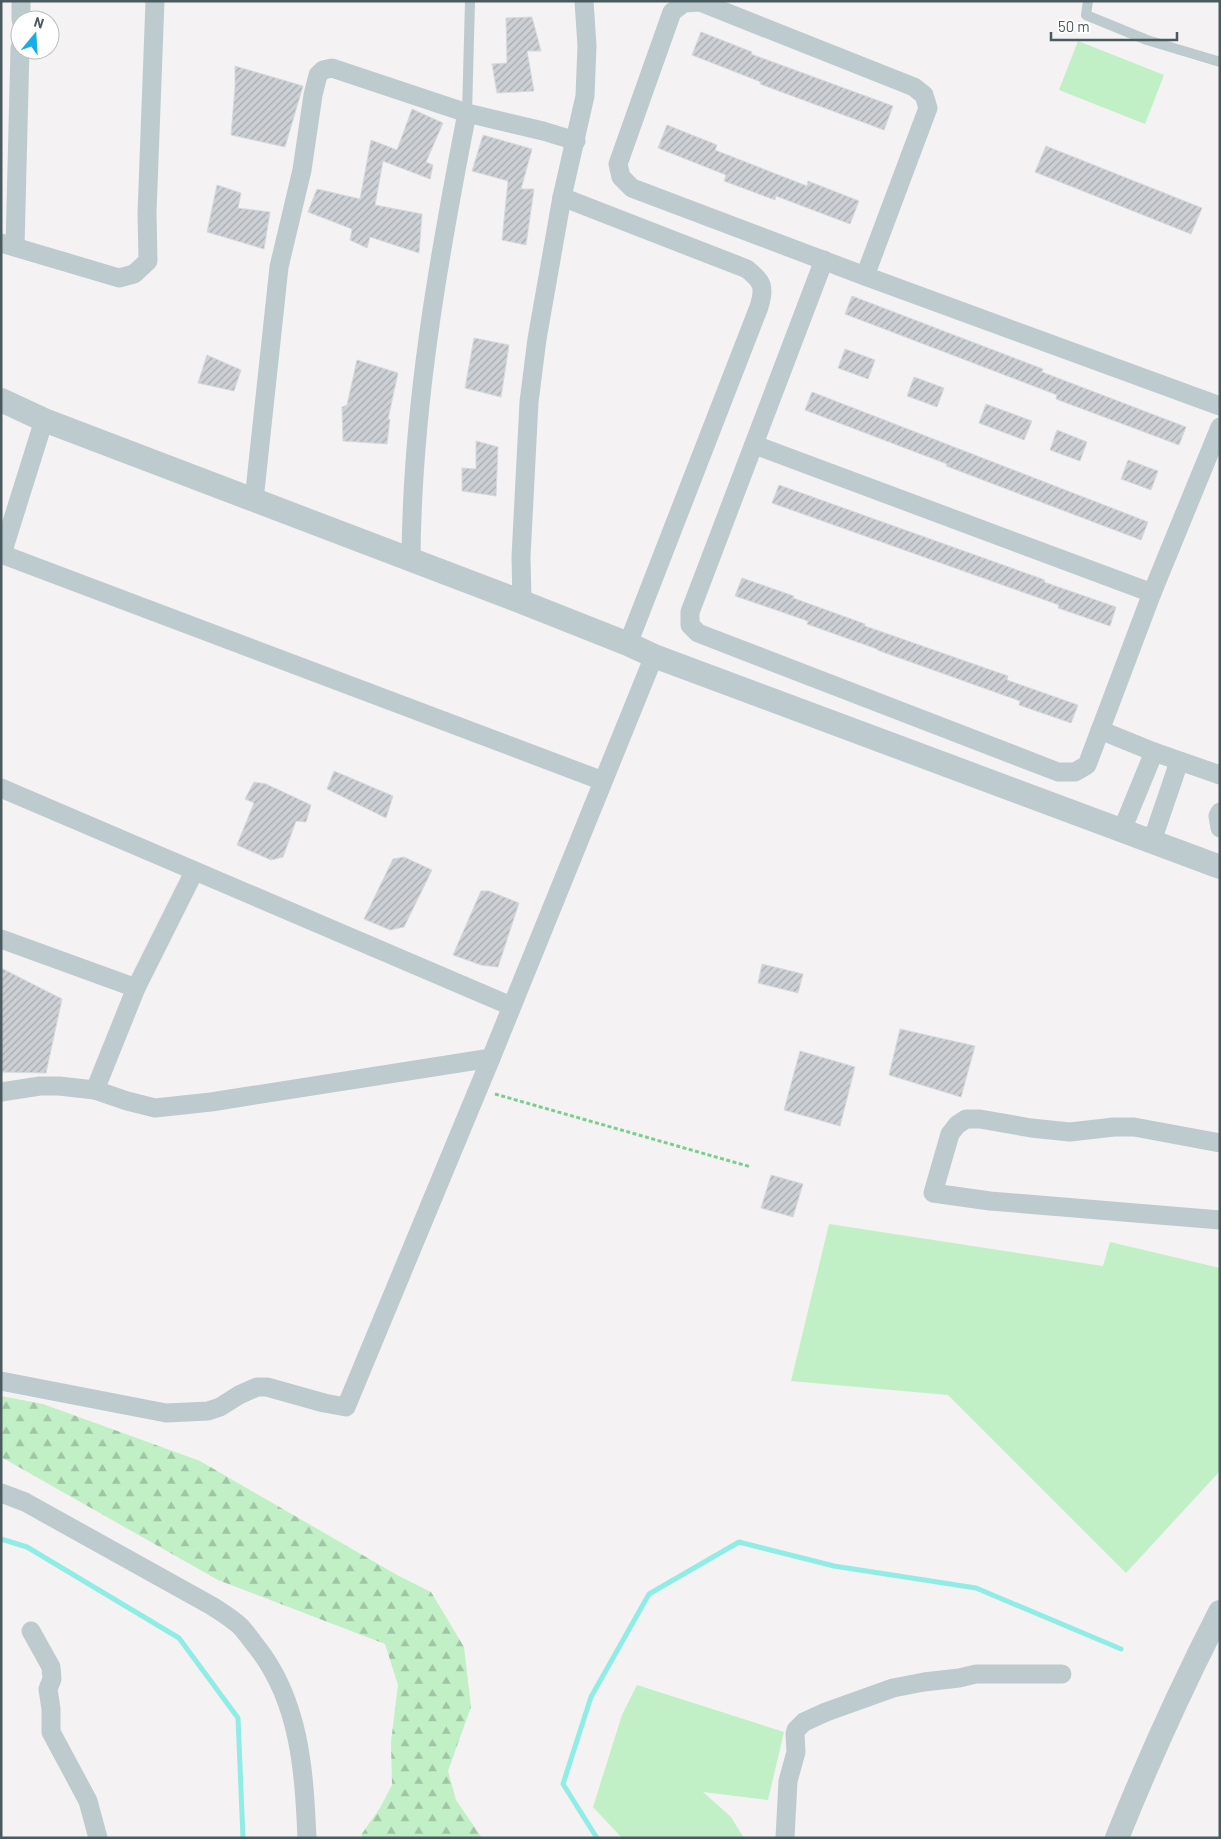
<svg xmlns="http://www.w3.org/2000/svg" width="1221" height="1839" font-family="Barlow,sans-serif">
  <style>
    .green { fill: #c1f0c6 }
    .forest { fill: url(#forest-firs) }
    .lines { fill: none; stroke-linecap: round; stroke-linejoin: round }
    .stream { stroke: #8fede6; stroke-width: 5 }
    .building { fill: url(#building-hatch); stroke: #d6dadd }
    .path { stroke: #79cf8c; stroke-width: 3; stroke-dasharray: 4 2.5; stroke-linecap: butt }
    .service { stroke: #bdcbce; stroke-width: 10 }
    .minor { stroke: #bdcbce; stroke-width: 19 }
    .tertiary { stroke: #bdcbce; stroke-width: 24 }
  </style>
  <defs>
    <pattern id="forest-firs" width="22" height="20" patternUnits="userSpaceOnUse" patternTransform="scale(1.25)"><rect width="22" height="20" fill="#c1f0c6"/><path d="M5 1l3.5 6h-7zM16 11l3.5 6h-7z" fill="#9fc5a4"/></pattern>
    <pattern id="building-hatch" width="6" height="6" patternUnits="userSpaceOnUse" patternTransform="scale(1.25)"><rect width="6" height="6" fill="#ccd0d4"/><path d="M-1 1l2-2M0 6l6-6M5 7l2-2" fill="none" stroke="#a8acaf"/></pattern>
  </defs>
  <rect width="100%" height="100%" fill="#f4f2f2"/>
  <!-- green -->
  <g class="green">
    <path d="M1078,41l86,34 -19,49 -86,-34z"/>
    <path d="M829,1224l274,42 7,-24 110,26v203l-94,102 -178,-178 -157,-14z"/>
    <path d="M637,1685l147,47 -16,68 -65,-8 28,25 13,21h-122l-29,-31 29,-92z"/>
  </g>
  <!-- forest -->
  <path class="forest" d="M1,1396l42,8 157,57 197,114 34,17 33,55 7,60 -23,64 8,29 26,38h-119l-2,-3 19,-27 12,-23 -1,-43 7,-57 -13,-41 -167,-64 -217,-123z"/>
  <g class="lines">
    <!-- stream -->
    <g class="stream">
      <path d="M1,1539l26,8 152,91 59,80 5,120"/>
      <path d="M597,1838l-34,-54 28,-87 58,-103 90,-52 95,24 142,22 145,61"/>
    </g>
  </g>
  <!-- building -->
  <g class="building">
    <path d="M532,17l9,34h-14l7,40 -37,2 -5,-29 15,-1 -1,-45z"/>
    <path d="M701,32l51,20 -1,2 142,52 -9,24 -124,-46 1,-2 -69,-27z"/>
    <path d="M235,66l68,20 -18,61 -54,-12 4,-48z"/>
    <path d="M412,109l31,14 -17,39 7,3 -3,14 -47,-18 -8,44 47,9 -3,39 -49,-16 -3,11 -17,-8 2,-11 -44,-17 9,-23 43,10 11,-59 26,10z"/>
    <path d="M667,125l50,20 -2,5 92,36 1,-5 51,20 -9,23 -74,-28 -1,4 -51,-19 2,-6 -68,-27z"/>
    <path d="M483,135l49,14 -11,40h13l-8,56 -24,-5 6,-59 -36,-10z"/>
    <path d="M1046,146l156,62 -11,26 -156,-62z"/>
    <path d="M217,185l24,8 -3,15 32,4 -6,37 -57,-17z"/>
    <path d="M852,296l191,73 -1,3 144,55 -7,18 -123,-46 1,-4 -212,-81z"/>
    <path d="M474,338l35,7 -8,52 -36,-9z"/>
    <path d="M845,349l30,11 -7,19 -30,-11z"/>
    <path d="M207,355l34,15 -7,21 -36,-8z"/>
    <path d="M357,360l41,13 -10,46h2l-3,25 -44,-3 -1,-34 5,-2z"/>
    <path d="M914,377l30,11 -7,19 -30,-11z"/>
    <path d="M812,392l336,130 -7,18 -195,-74 1,-2 -142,-54z"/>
    <path d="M986,404l46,17 -8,19 -45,-17z"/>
    <path d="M1057,430l30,12 -7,19 -30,-11z"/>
    <path d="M476,441l22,6 -2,49 -34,-5v-23l14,1z"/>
    <path d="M1128,460l30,11 -7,19 -30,-11z"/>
    <path d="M779,485l266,95 -1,2 72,25 -6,19 -52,-18 1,-3 -287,-102z"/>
    <path d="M742,578l52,18 -1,2 72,26v2l143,50 -1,4 71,25 -7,18 -52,-18 1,-4 -143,-51v-1l-70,-25 1,-3 -73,-25z"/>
    <path d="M334,771l59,25 -7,22 -59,-29z"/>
    <path d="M254,782l12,2 45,21 -5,17 -10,-1 -13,36 -12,3 -34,-15 17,-42 -9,-4z"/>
    <path d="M404,857l28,13 -28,57 -14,3 -26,-11 29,-60z"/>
    <path d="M481,891h8l30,12 -21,64 -17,-2 -28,-10z"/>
    <path d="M762,964l41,10 -5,19 -40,-10z"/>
    <path d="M1,968l61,31 -16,74 -45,-1z"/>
    <path d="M900,1029l75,17 -14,51 -72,-22z"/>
    <path d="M800,1051l55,16 -15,59 -56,-16z"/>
    <path d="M771,1175l32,9 -10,33 -32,-9z"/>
  </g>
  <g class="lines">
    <!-- path -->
    <path class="path" d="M495,1094l256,73"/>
    <!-- service -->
    <g class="service">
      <path d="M1088,1l-2,14 61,25 73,22"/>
      <path d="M467,113l3,-112"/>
    </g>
    <!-- minor -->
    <g class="minor">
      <path d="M21,20v-19"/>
      <path d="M562,197l185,72c16,13 18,18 12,38l-131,337"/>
      <path d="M1,243l118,35 15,-4 14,-13 -1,-48 8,-212"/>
      <path d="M15,247l5,-199"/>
      <path d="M824,260l-134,352v13l8,8 360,139h17l12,-7 65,-172 68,-166"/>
      <path d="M865,276l63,-168 -4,-13 -10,-8 -214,-85 -16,1 -12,9 -54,152 3,13 11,11 233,88 355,130"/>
      <path d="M755,445l397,148"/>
      <path d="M254,500l25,-233 23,-97 11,-75 5,-20 5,-5 9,-2 135,45 76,18 33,10"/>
      <path d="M1,554l602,227"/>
      <path d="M2,554l42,-134"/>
      <path d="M411,559c1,-150 27,-298 56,-446"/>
      <path d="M522,602l-1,-45 8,-155 8,-63 25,-142 23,-101 2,-50 -3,-45"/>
      <path d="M1100,730l54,22 66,23"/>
      <path d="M1,788l510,218"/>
      <path d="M1220,812l-2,4 2,12"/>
      <path d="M1122,830l32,-78"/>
      <path d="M1152,841l27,-79"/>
      <path d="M1,939l135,49"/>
      <path d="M95,1090l41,-102 58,-116"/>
      <path d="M1,1092l39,-6h19l36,4 32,11 28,7 56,-6 280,-44 163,-402"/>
      <path d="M1220,1143l-86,-16h-20l-44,5 -39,-4 -51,-9h-14l-9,6 -7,9 -17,59 57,8 230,19"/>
      <path d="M1,1381l165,32 42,-2 12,-4 19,-12 18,-8h10l57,16 22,4 145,-349"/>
      <path d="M1,1493l24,9 187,104c9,6 19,12 28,20 6,6 11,14 16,20 44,55 48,125 51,192"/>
      <path d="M31,1631l20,36 1,12 -4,10 3,20v23l37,69 10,37"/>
      <path d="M785,1838l3,-57 8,-29 -1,-18 1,-4 8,-8 22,-10 67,-24 31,-6 35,-4 17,-4h86"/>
    </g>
    <!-- tertiary -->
    <g class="tertiary">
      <path d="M1,400l43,20 478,182 106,42 26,12 566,211"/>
      <path d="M1117,1838c31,-77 65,-152 103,-226"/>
    </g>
  </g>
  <!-- border -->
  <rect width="1221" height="1839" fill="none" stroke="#495b5f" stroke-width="5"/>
  <!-- north arrow -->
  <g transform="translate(35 35) rotate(18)"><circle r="24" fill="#ffffff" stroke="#b6bdbf"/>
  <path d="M0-4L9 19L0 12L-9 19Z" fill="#19ade6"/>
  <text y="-8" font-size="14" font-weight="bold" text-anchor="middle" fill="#495b5f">N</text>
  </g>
  <!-- scale -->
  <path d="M1051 32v8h126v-8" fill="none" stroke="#495b5f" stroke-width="2.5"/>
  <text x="1058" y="32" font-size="15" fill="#495b5f" stroke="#ffffff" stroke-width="4" paint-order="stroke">50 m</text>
</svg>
